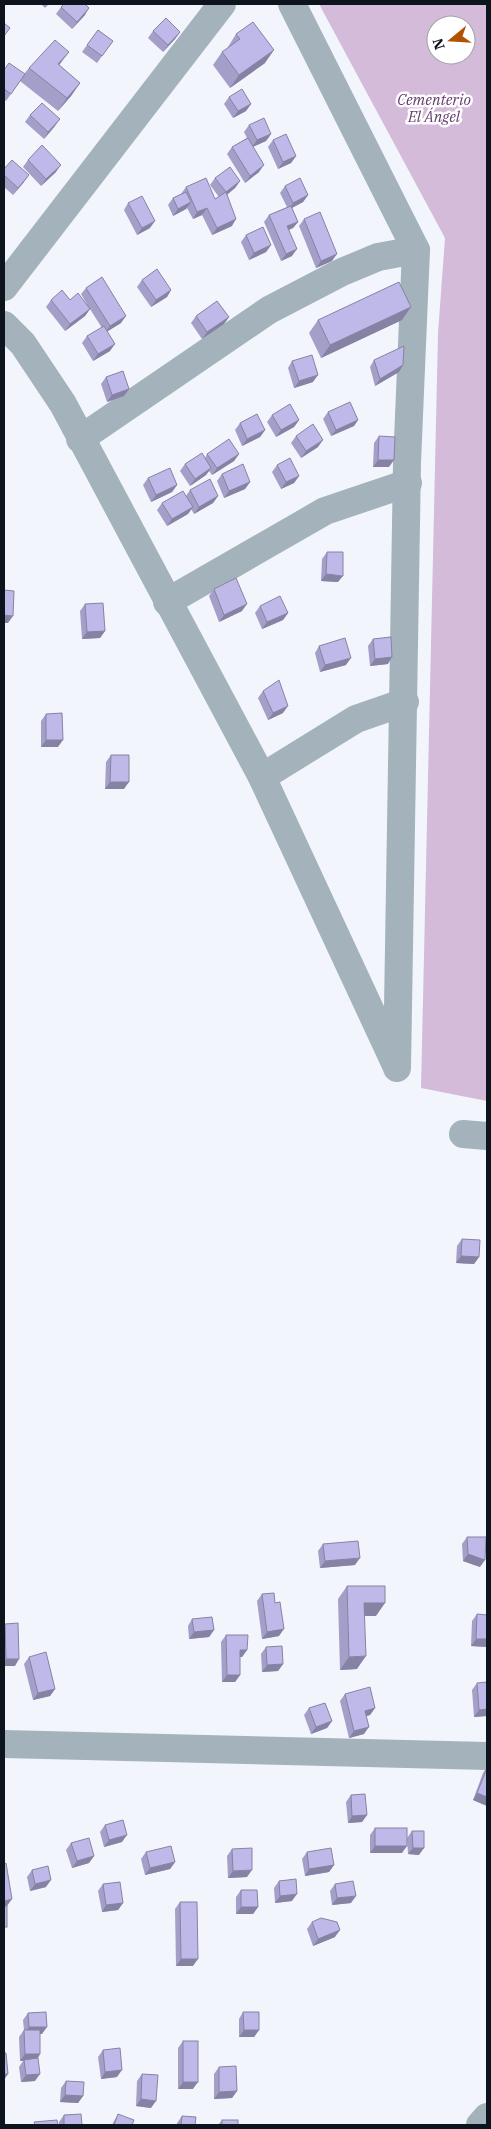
<svg xmlns="http://www.w3.org/2000/svg" width="491" height="2129" font-family="'IBM Plex Serif',serif">
  <style>
    .green { fill: #d4bbd9; fill-rule: evenodd }
    .lines { fill: none; stroke-linecap: round; stroke-linejoin: round }
    .street { stroke: #a4b3bb; stroke-width: 28 }
    .wall { fill: #a49fc8 }
    .shaded-wall { fill: #8682a3 }
    .building { fill: #bfb9e9; stroke: #8682a3 }
    .labels { text-anchor: middle; dominant-baseline: central; stroke-width: 5; stroke-linejoin: round; paint-order: stroke }
    .park-label { font-size: 15px; font-style: italic; fill: #653a6e; stroke: #fff }
  </style>
  <rect width="100%" height="100%" fill="#f2f6fc"/>
  <!-- green -->
  <path class="green" d="M319,4h168v1097l-66,-13 17,-755 7,-95zM436,25h30v30h-30z"/>
  <g class="lines">
    <!-- street -->
    <g class="street">
      <path d="M292,4l124,246 -9,213 -10,605"/>
      <path d="M4,287l218,-283"/>
      <path d="M4,325l19,19 40,60 199,373 133,286"/>
      <path d="M80,439l189,-129 73,-38 36,-15 38,-7"/>
      <path d="M167,602l158,-91 83,-28"/>
      <path d="M262,777l94,-58 49,-17"/>
      <path d="M463,1134l24,2"/>
      <path d="M4,1744l483,12"/>
      <path d="M480,2125l7,-8"/>
    </g>
  </g>
  <!-- wall -->
  <g class="wall">
    <path d="M41,4h8l-4,4z"/>
    <path d="M61,7l24,8 -13,14 -16,-15z"/>
    <path d="M98,30l15,11 -16,22 -15,-11z"/>
    <path d="M153,31l27,1 -5,7 -12,13 -15,-14z"/>
    <path d="M236,34l29,29 -35,25 -17,-23 9,-13 6,-4v-1z"/>
    <path d="M59,65l21,18 -9,13 -13,15 -38,-30 -14,20 -2,-2v-29l20,4 5,-6z"/>
    <path d="M229,97l22,7 -5,7 -13,7 -9,-14z"/>
    <path d="M30,115l25,11 -11,13 -19,-17z"/>
    <path d="M249,125l22,9 -5,7 -13,6 6,25 -14,11 -18,-29 5,-7 15,-9 -3,-6z"/>
    <path d="M273,140l23,16 -5,7 -13,6 -10,-22z"/>
    <path d="M28,160l28,12 -15,14 -18,-19z"/>
    <path d="M4,169l20,13 -11,13 -9,-8z"/>
    <path d="M215,178l25,3 -5,7 -8,7 5,31 -20,9 -10,-20 -9,4 -6,-11 -1,1 -13,7 -5,-11 5,-7 8,-4 5,-7 29,12 4,-2 -9,-12z"/>
    <path d="M285,186l23,9 -5,7 -11,6 6,14 -5,6 -5,2 4,26 -11,5 -17,-39 5,-7 18,-8 -7,-14z"/>
    <path d="M128,203l22,25 -13,7 -13,-25z"/>
    <path d="M304,219l28,42 -16,7 -17,-42z"/>
    <path d="M246,235l25,10 -5,7 -17,8 -8,-18z"/>
    <path d="M142,280l29,10 -4,7 -16,10 -14,-20z"/>
    <path d="M86,288l35,35 -14,8 3,20 -17,10 -11,-18 5,-7 15,-8 -12,-19 -5,7 -20,15 -19,-24 5,-7h19l19,8 -8,-14z"/>
    <path d="M196,316l33,1 -5,7 -22,15 -11,-16z"/>
    <path d="M318,320h84l-81,38 -12,-25z"/>
    <path d="M374,360l25,12 -24,14 -5,-19z"/>
    <path d="M292,361l21,21 -19,6 -6,-20z"/>
    <path d="M106,377l23,12 -5,7 -17,6 -6,-18z"/>
    <path d="M328,412l30,8 -4,6 -23,10 -8,-17z"/>
    <path d="M272,415l27,5 -5,7 -18,10 -9,-15z"/>
    <path d="M240,423l25,7 -5,7 -18,9 -7,-16z"/>
    <path d="M296,436l22,11 -17,11 -10,-15z"/>
    <path d="M379,436l10,31h-16l1,-24z"/>
    <path d="M207,454h32l-5,7 -22,14 -3,-4 -3,4 -16,11 -10,-15 5,-7 20,-6z"/>
    <path d="M277,465l22,11 -5,7 -13,6 -9,-17z"/>
    <path d="M222,474l28,8 -5,7 -21,9 -7,-17z"/>
    <path d="M148,478l29,7 -5,7 -21,10 -8,-17z"/>
    <path d="M190,490l28,6 -5,7 -19,11 -3,-5 -3,5 -21,12 -10,-16 5,-7 24,-7z"/>
    <path d="M327,552l11,30 -17,-1 1,-22z"/>
    <path d="M214,589l28,22 -23,11 -10,-26z"/>
    <path d="M85,604l20,27 -5,7 -18,1 -2,-28z"/>
    <path d="M260,606l28,7 -5,7 -21,9 -7,-16z"/>
    <path d="M373,639l15,25 -18,2 -2,-20z"/>
    <path d="M319,646l27,19 -26,7 -5,-19z"/>
    <path d="M263,691l20,22 -15,7 -10,-22z"/>
    <path d="M46,714l12,33h-17v-26z"/>
    <path d="M111,755l13,34h-19l1,-27z"/>
    <path d="M462,1239l17,18 -5,7 -18,-1 1,-17z"/>
    <path d="M467,1537l13,30 -17,-6 -1,-17z"/>
    <path d="M323,1544l32,21 -35,3 -2,-17z"/>
    <path d="M347,1586l29,30h-12l-7,53 -17,1 -2,-71z"/>
    <path d="M262,1594l13,9 4,33 -17,3 -5,-38z"/>
    <path d="M477,1614l10,33 -16,-1 1,-25z"/>
    <path d="M192,1619l22,11 -5,7 -20,2 -1,-13z"/>
    <path d="M5,1624l10,42h-11v-41z"/>
    <path d="M226,1635l21,15 -5,7h-2v18l-5,7h-13l-1,-40z"/>
    <path d="M266,1647l17,17 -5,7 -16,1 -1,-18z"/>
    <path d="M29,1657l26,32 -5,7 -17,4 -9,-36z"/>
    <path d="M477,1683l10,33 -13,1 -2,-27z"/>
    <path d="M345,1694l30,14 -5,7 -4,1 -2,18 -15,4 -9,-37z"/>
    <path d="M309,1708l23,13 -5,7 -16,6 -7,-19z"/>
    <path d="M487,1767v39l-14,-6 10,-27z"/>
    <path d="M351,1795l16,20 -5,7 -14,1 -2,-21z"/>
    <path d="M105,1825l17,17 -18,5 -4,-15z"/>
    <path d="M375,1828l27,25h-32v-18z"/>
    <path d="M412,1831l7,24 -11,-1 -1,-16z"/>
    <path d="M71,1843l23,13 -5,7 -17,5 -6,-18z"/>
    <path d="M232,1849l15,28 -19,1 -1,-22z"/>
    <path d="M146,1852l29,10 -5,7 -25,6 -4,-16z"/>
    <path d="M307,1852l27,13 -5,7 -24,4 -3,-17z"/>
    <path d="M32,1870l14,17 -16,4 -3,-14z"/>
    <path d="M279,1881l13,20 -17,2 -1,-15z"/>
    <path d="M103,1884l20,19 -5,7 -16,2 -4,-21z"/>
    <path d="M335,1884l16,19 -19,2 -2,-14z"/>
    <path d="M241,1890l17,17 -5,7h-17v-17z"/>
    <path d="M180,1902l13,64h-17l-1,-57z"/>
    <path d="M312,1922l23,15 -22,9 -6,-17z"/>
    <path d="M243,2012l16,18 -5,7h-15v-18z"/>
    <path d="M28,2013l14,21h-2v20l-2,4 -3,23 -14,1 -2,-15 4,-6h-3l-1,-24 5,-7 -1,-10z"/>
    <path d="M183,2041l10,48h-15v-41z"/>
    <path d="M103,2050l14,27 -16,2 -3,-22z"/>
    <path d="M219,2067l18,24 -5,7 -18,1v-25z"/>
    <path d="M142,2074l9,34 -15,-2 1,-25z"/>
    <path d="M66,2081l17,15 -5,7 -18,-1 1,-14z"/>
    <path d="M118,2114l14,11h-20l2,-4z"/>
    <path d="M64,2115l18,10h-23v-3z"/>
    <path d="M182,2116l13,9h-18v-2z"/>
    <path d="M222,2120l16,5h-20z"/>
  </g>
  <!-- shaded-wall -->
  <g class="shaded-wall">
    <path d="M89,8l-4,7 -13,14 5,-7z"/>
    <path d="M180,32l-5,7 -12,13 5,-7z"/>
    <path d="M274,50l-9,13 -35,25 9,-13z"/>
    <path d="M69,52l-9,12 -11,13 9,-13z"/>
    <path d="M80,83l-9,13 -13,15 9,-13z"/>
    <path d="M251,104l-5,7 -13,7 5,-7z"/>
    <path d="M60,119l-5,7 -11,13 4,-7z"/>
    <path d="M271,134l-5,7 -14,6 5,-7z"/>
    <path d="M296,156l-5,7 -13,6 5,-7z"/>
    <path d="M61,165l-5,7 -15,14 5,-7z"/>
    <path d="M264,165l-5,7 -14,11 5,-7z"/>
    <path d="M29,175l-5,7 -11,13 5,-7z"/>
    <path d="M240,181l-5,7 -14,11 5,-7z"/>
    <path d="M308,195l-5,7 -15,8 5,-7z"/>
    <path d="M191,202l-5,7 -13,7 5,-7z"/>
    <path d="M207,208l-5,7 -9,4 4,-7z"/>
    <path d="M236,219l-4,7 -20,9 5,-7z"/>
    <path d="M155,221l-5,7 -13,7 5,-7z"/>
    <path d="M298,222l-5,6 -11,5 5,-7z"/>
    <path d="M271,245l-5,7 -17,8 5,-7z"/>
    <path d="M297,249l-5,7 -11,5 5,-7z"/>
    <path d="M337,254l-5,7 -16,7 5,-7z"/>
    <path d="M171,290l-4,7 -16,10 5,-7z"/>
    <path d="M411,307l-9,13 -81,38 9,-13z"/>
    <path d="M90,309l-5,7 -20,15 5,-7z"/>
    <path d="M126,316l-5,7 -16,10 5,-7z"/>
    <path d="M229,317l-5,7 -22,15 5,-7z"/>
    <path d="M115,344l-5,7 -17,10 5,-7z"/>
    <path d="M403,365l-4,7 -24,14 5,-7z"/>
    <path d="M318,375l-5,7 -19,6 5,-7z"/>
    <path d="M129,389l-5,7 -17,6 5,-7z"/>
    <path d="M299,420l-5,7 -18,10 5,-7z"/>
    <path d="M358,420l-4,6 -23,10 5,-6z"/>
    <path d="M265,430l-5,7 -18,9 5,-7z"/>
    <path d="M323,440l-5,7 -17,11 5,-7z"/>
    <path d="M239,454l-5,7 -22,14 5,-7z"/>
    <path d="M378,460h16l-5,7h-16z"/>
    <path d="M211,468l-5,7 -16,11 5,-7z"/>
    <path d="M299,476l-5,7 -13,6 5,-7z"/>
    <path d="M250,482l-5,7 -21,9 5,-7z"/>
    <path d="M177,485l-5,7 -21,10 5,-7z"/>
    <path d="M218,496l-5,7 -19,11 5,-7z"/>
    <path d="M193,507l-5,7 -21,12 5,-7z"/>
    <path d="M326,574l17,2 -5,6 -17,-1z"/>
    <path d="M247,604l-5,7 -23,11 5,-7z"/>
    <path d="M288,613l-5,7 -21,9 5,-7z"/>
    <path d="M4,615l9,1 -5,7h-4z"/>
    <path d="M105,631l-5,7 -18,1 5,-7z"/>
    <path d="M392,657l-4,7 -18,2 5,-7z"/>
    <path d="M351,658l-5,7 -26,7 5,-7z"/>
    <path d="M288,706l-5,7 -15,7 5,-7z"/>
    <path d="M46,740h17l-5,7h-17z"/>
    <path d="M110,782h19l-5,7h-19z"/>
    <path d="M461,1256l18,1 -5,7 -18,-1z"/>
    <path d="M468,1554l17,6 -5,7 -17,-6z"/>
    <path d="M360,1558l-5,7 -35,3 5,-7z"/>
    <path d="M364,1603h21l-9,13h-21z"/>
    <path d="M284,1629l-5,7 -17,3 5,-7z"/>
    <path d="M214,1630l-5,7 -20,2 5,-7z"/>
    <path d="M476,1639h11v8l-16,-1z"/>
    <path d="M240,1650h7l-5,7h-7z"/>
    <path d="M366,1656l-9,13 -17,1 9,-13z"/>
    <path d="M6,1659h13l-4,7h-11v-4z"/>
    <path d="M283,1664l-5,7 -16,1 5,-7z"/>
    <path d="M227,1675h13l-5,7h-13z"/>
    <path d="M55,1689l-5,7 -17,4 5,-7z"/>
    <path d="M375,1708l-5,7 -10,3 5,-7z"/>
    <path d="M487,1709v7l-13,1 5,-7z"/>
    <path d="M332,1721l-5,7 -16,6 5,-7z"/>
    <path d="M369,1727l-5,7 -15,4 5,-7z"/>
    <path d="M477,1793l10,4v9l-14,-6z"/>
    <path d="M367,1815l-5,7 -14,1 4,-7z"/>
    <path d="M127,1835l-5,7 -18,5 5,-7z"/>
    <path d="M375,1846h32l-5,7h-32z"/>
    <path d="M413,1848h11l-5,7 -11,-1z"/>
    <path d="M94,1856l-5,7 -17,5 5,-7z"/>
    <path d="M175,1862l-5,7 -25,6 5,-7z"/>
    <path d="M334,1865l-5,7 -24,4 4,-7z"/>
    <path d="M252,1870l-5,7 -19,1 5,-7z"/>
    <path d="M51,1880l-5,7 -16,4 5,-7z"/>
    <path d="M297,1894l-5,7 -17,2 5,-7z"/>
    <path d="M356,1896l-5,7 -19,2 5,-7z"/>
    <path d="M12,1899l-5,7 -3,1v-6z"/>
    <path d="M123,1903l-5,7 -16,2 4,-7z"/>
    <path d="M241,1907h17l-5,7h-17z"/>
    <path d="M340,1930l-5,7 -22,9 5,-7z"/>
    <path d="M181,1959h17l-5,7h-17z"/>
    <path d="M29,2027h18l-5,7h-18z"/>
    <path d="M244,2030h15l-5,7h-15z"/>
    <path d="M25,2054h15l-4,7 -12,-1 -1,1h-3z"/>
    <path d="M122,2070l-5,7 -16,2 4,-7z"/>
    <path d="M4,2074h4l-4,6z"/>
    <path d="M40,2074l-5,7 -14,1 5,-7z"/>
    <path d="M183,2082h15l-5,7h-15z"/>
    <path d="M237,2091l-5,7 -18,1 5,-7z"/>
    <path d="M65,2095l18,1 -5,7 -18,-1z"/>
    <path d="M141,2099l15,2 -5,7 -15,-2z"/>
  </g>
  <!-- building -->
  <g class="building">
    <path d="M64,4h21l4,4 -12,14 -16,-15z"/>
    <path d="M166,18l14,14 -12,13 -15,-14z"/>
    <path d="M253,22l21,28 -35,25 -17,-23 18,-13 -4,-5z"/>
    <path d="M4,23l6,5 -6,8z"/>
    <path d="M98,30l15,11 -11,15 -15,-11z"/>
    <path d="M55,40l14,12 -11,12 22,19 -13,15 -38,-30z"/>
    <path d="M9,63l16,11 -14,20 -7,-5v-19z"/>
    <path d="M242,89l9,15 -13,7 -9,-14z"/>
    <path d="M42,103l18,16 -12,13 -18,-17z"/>
    <path d="M264,118l7,16 -14,6 -8,-15z"/>
    <path d="M286,134l10,22 -13,6 -10,-22z"/>
    <path d="M248,138l16,27 -14,11 -18,-29z"/>
    <path d="M42,145l19,20 -15,14 -18,-19z"/>
    <path d="M12,160l17,15 -11,13 -14,-13v-6z"/>
    <path d="M230,167l10,14 -14,11 -11,-14z"/>
    <path d="M206,178l9,21 11,-7 10,27 -19,9 -10,-20 -10,4 -11,-25z"/>
    <path d="M300,178l8,17 -15,8 -8,-17z"/>
    <path d="M186,192l5,10 -13,7 -5,-11z"/>
    <path d="M142,196l13,25 -13,7 -14,-25z"/>
    <path d="M291,206l7,16 -11,4 10,23 -11,5 -17,-39z"/>
    <path d="M320,212l17,42 -16,7 -17,-42z"/>
    <path d="M263,227l8,18 -17,8 -8,-18z"/>
    <path d="M157,269l14,21 -15,10 -14,-20z"/>
    <path d="M102,277l24,39 -16,10 -24,-38z"/>
    <path d="M399,282l12,25 -81,38 -12,-25z"/>
    <path d="M62,290l8,10 8,-7 12,16 -20,15 -19,-24z"/>
    <path d="M217,301l12,16 -22,15 -11,-16z"/>
    <path d="M104,326l11,18 -17,10 -11,-18z"/>
    <path d="M404,346l-1,19 -23,14 -6,-19z"/>
    <path d="M312,355l6,20 -19,6 -7,-20z"/>
    <path d="M123,371l6,18 -17,6 -6,-18z"/>
    <path d="M350,402l8,18 -22,10 -8,-18z"/>
    <path d="M290,404l9,16 -18,10 -9,-15z"/>
    <path d="M257,414l8,16 -18,9 -7,-16z"/>
    <path d="M313,424l10,16 -17,11 -10,-15z"/>
    <path d="M379,436l16,1 -1,23h-16z"/>
    <path d="M229,439l10,15 -22,14 -10,-14z"/>
    <path d="M202,453l9,15 -16,11 -10,-15z"/>
    <path d="M290,458l9,18 -13,6 -9,-17z"/>
    <path d="M243,464l7,18 -21,9 -7,-17z"/>
    <path d="M170,468l7,17 -21,10 -8,-17z"/>
    <path d="M210,479l8,17 -19,11 -9,-17z"/>
    <path d="M183,491l10,16 -21,12 -10,-16z"/>
    <path d="M327,552h16v24l-17,-2z"/>
    <path d="M236,578l11,26 -23,11 -10,-26z"/>
    <path d="M4,590l10,1 -1,25 -9,-1z"/>
    <path d="M280,596l8,17 -21,9 -7,-16z"/>
    <path d="M103,603l2,28 -18,1 -2,-28z"/>
    <path d="M391,637l1,20 -17,2 -2,-20z"/>
    <path d="M345,638l6,20 -26,7 -6,-19z"/>
    <path d="M279,680l9,26 -15,7 -10,-22z"/>
    <path d="M62,713l1,27h-17v-26z"/>
    <path d="M111,755h18v27h-19z"/>
    <path d="M462,1239l18,1 -1,17 -18,-1z"/>
    <path d="M467,1537h19l-1,23 -17,-6z"/>
    <path d="M358,1541l2,17 -35,3 -2,-17z"/>
    <path d="M347,1586h38v17h-21l2,53 -17,1z"/>
    <path d="M274,1593l1,10 5,-1 4,27 -17,3 -5,-38z"/>
    <path d="M477,1614l10,1v24h-11z"/>
    <path d="M212,1617l2,13 -20,2 -2,-13z"/>
    <path d="M18,1623l1,36h-13l-1,-35z"/>
    <path d="M226,1635h22l-1,15h-7v25h-13z"/>
    <path d="M282,1646l1,18 -16,1 -1,-18z"/>
    <path d="M46,1652l9,37 -17,4 -9,-36z"/>
    <path d="M487,1682v27l-8,1 -2,-27z"/>
    <path d="M370,1687l5,21 -10,3 4,16 -15,4 -9,-37z"/>
    <path d="M325,1703l7,18 -16,6 -7,-19z"/>
    <path d="M487,1768v29l-10,-4z"/>
    <path d="M365,1794l2,21 -15,1 -1,-21z"/>
    <path d="M123,1820l4,15 -18,5 -4,-15z"/>
    <rect x="375" y="1828" width="32" height="18"/>
    <path d="M412,1831h12v17h-11z"/>
    <path d="M89,1838l5,18 -17,5 -6,-18z"/>
    <path d="M171,1846l4,16 -25,6 -4,-16z"/>
    <path d="M252,1848v22l-19,1 -1,-22z"/>
    <path d="M331,1848l3,17 -25,4 -2,-17z"/>
    <path d="M6,1863l6,36 -8,2v-37z"/>
    <path d="M48,1866l3,14 -16,4 -3,-14z"/>
    <path d="M296,1879l1,15 -17,2 -1,-15z"/>
    <path d="M353,1881l3,15 -19,2 -2,-14z"/>
    <path d="M120,1882l3,21 -17,2 -3,-21z"/>
    <path d="M241,1890h16l1,17h-17z"/>
    <path d="M180,1902h17l1,57h-17z"/>
    <rect x="4" y="1906" width="3" height="21"/>
    <path d="M321,1918l16,4 3,8 -22,9 -6,-17z"/>
    <path d="M46,2012l1,15h-18l-1,-14z"/>
    <path d="M243,2012h16v18h-15z"/>
    <path d="M24,2030h16v24h-15z"/>
    <rect x="183" y="2041" width="15" height="41"/>
    <path d="M120,2048l2,22 -17,2 -2,-22z"/>
    <path d="M4,2053h2l2,21h-4z"/>
    <path d="M38,2058l2,16 -14,1 -2,-15z"/>
    <path d="M236,2066l1,25 -18,1v-25z"/>
    <path d="M142,2074l16,1 -2,26 -15,-2z"/>
    <path d="M66,2081l18,1 -1,14 -18,-1z"/>
    <path d="M81,2114l1,11h-18v-10z"/>
    <path d="M118,2114l16,6 -2,5h-18z"/>
    <path d="M182,2116l14,1 -1,8h-14z"/>
    <path d="M57,2120l1,5h-23l-1,-3z"/>
    <rect x="222" y="2120" width="16" height="5"/>
  </g>
  <g class="labels">
    <!-- park labels -->
    <g class="park-label">
      <text x="434" y="99">Cementerio<tspan x="434" dy="17">El Ángel</tspan></text>
    </g>
  </g>
  <!-- border -->
  <rect width="491" height="2129" fill="none" stroke="#0e141e" stroke-width="10"/>
  <!-- north arrow -->
  <g transform="translate(451 40) rotate(252)"><circle r="24" fill="#ffffff" stroke="#9fa1a5"/>
  <path d="M0-4L9 19L0 12L-9 19Z" fill="#b05200"/>
  <text y="-8" font-size="14" font-weight="bold" text-anchor="middle" fill="#0e141e">N</text>
  </g>
</svg>
